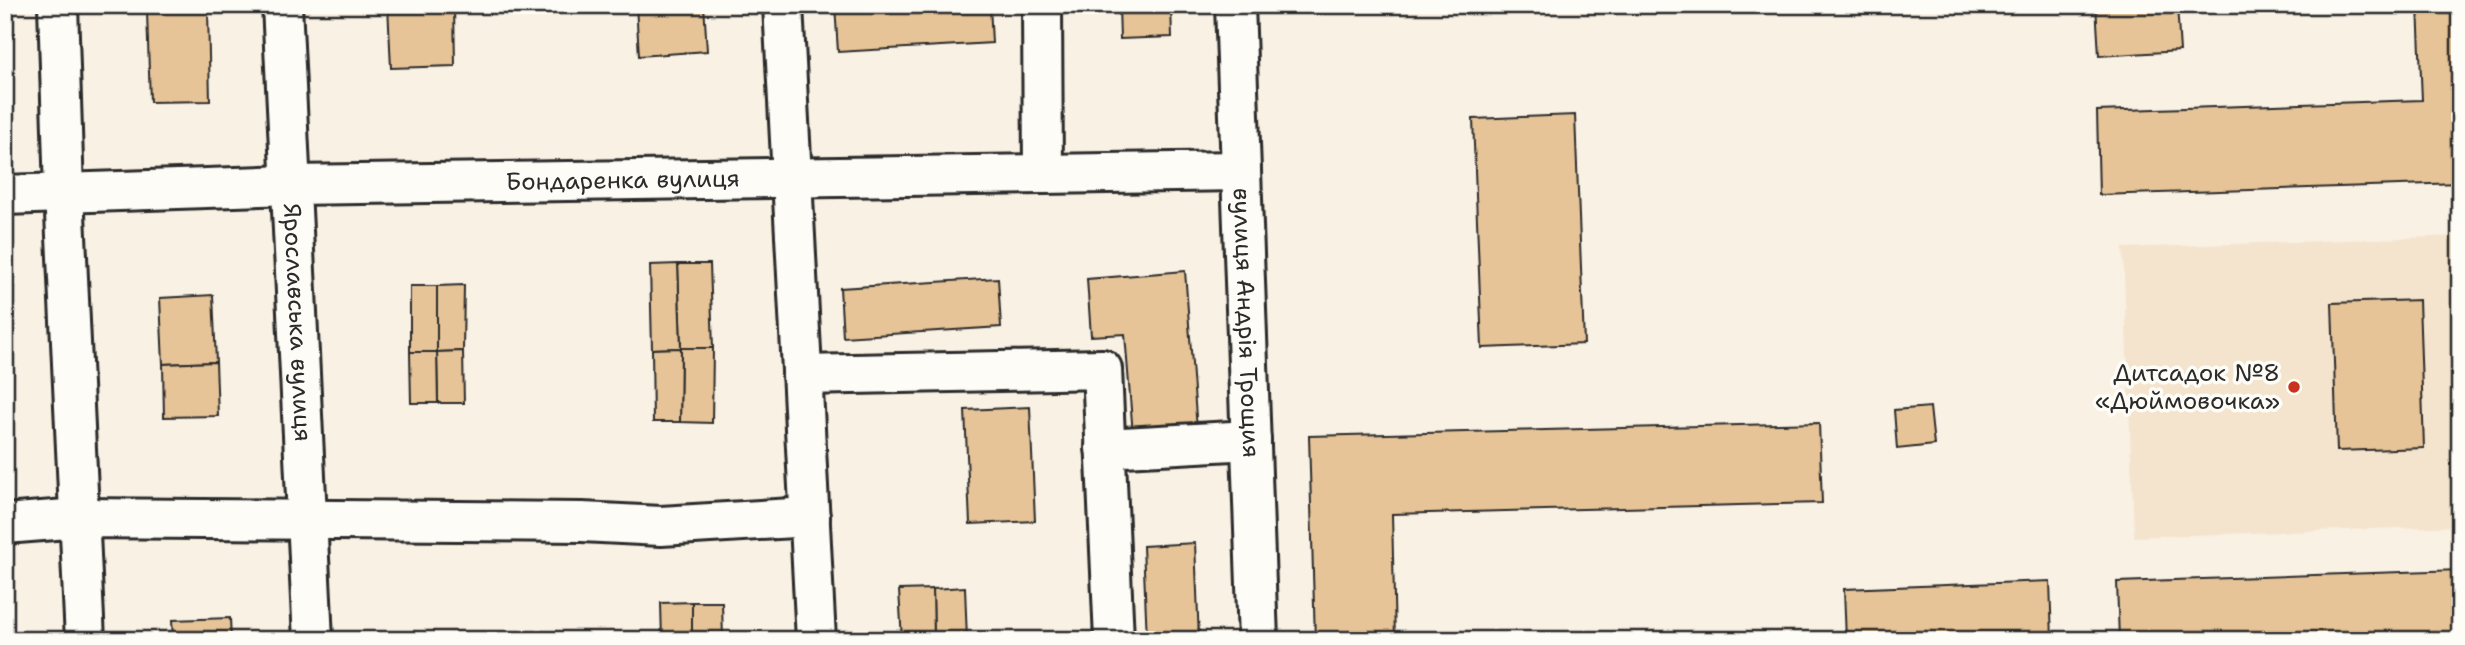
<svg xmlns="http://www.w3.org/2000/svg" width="2465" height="645" font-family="'Shantell Sans',sans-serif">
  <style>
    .built { fill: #f4e4cd }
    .building { fill: #e7c498; stroke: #2b2b2b; stroke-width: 2 }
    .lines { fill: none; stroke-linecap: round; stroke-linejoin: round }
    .minor-casing { stroke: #2b2b2b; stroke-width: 44 }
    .minor { stroke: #fdfcf7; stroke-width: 38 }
    .poi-dot { fill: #c8321e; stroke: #fdfcf7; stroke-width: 2.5 }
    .labels { text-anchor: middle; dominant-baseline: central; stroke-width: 7; stroke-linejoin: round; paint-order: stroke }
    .street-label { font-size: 24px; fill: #2b2b2b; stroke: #fdfcf7 }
    .poi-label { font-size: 24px; fill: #2b2b2b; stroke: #fdfcf7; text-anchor: end }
  </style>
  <rect width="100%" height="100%" fill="#f9f1e4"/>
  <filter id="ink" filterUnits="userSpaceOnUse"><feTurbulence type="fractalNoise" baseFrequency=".0143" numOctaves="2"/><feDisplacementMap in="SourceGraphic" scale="14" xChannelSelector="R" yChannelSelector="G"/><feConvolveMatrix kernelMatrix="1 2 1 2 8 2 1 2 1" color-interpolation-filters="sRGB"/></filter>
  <g filter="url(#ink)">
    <!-- built -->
    <path class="built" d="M2460,236v290l-326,11 -11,-289z"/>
    <!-- building -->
    <g class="building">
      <path d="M147,5h61v5l-61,2z"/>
      <path d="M388,5h66l1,61 -64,2z"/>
      <path d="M636,5h68l3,46 -68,5z"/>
      <path d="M835,5h155l2,38 -154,9z"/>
      <path d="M1119,5h52l1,32 -52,2z"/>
      <path d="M2096,5h81l3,46 -81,5z"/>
      <path d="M2418,5h42v178l-361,12 -2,-84 325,-11z"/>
      <path d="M208,10l2,91 -60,1 -3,-90z"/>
      <path d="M1575,115l9,229 -102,4 -9,-229z"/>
      <path d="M678,264h32l3,84h-32z"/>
      <path d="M678,264l3,84 -29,1 -2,-84z"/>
      <path d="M1185,271l12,159 -64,5 -8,-101 -34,2 -4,-57z"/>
      <path d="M998,278l3,49 -158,10 -3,-49z"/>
      <path d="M464,285l-1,66 -26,1v-66z"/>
      <rect x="410" y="286" width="27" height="66"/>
      <path d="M213,295l3,67 -53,2 -3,-66z"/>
      <path d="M2419,300l5,148 -87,3 -5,-148z"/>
      <path d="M681,348h32l-1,75 -32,-1z"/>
      <path d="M681,348l-1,74h-27l-1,-73z"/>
      <path d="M463,351l1,52h-26l-1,-51z"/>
      <path d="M410,352h27l1,51h-27z"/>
      <path d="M216,362l2,54 -54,1 -1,-53z"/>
      <path d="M1030,407l5,114 -65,3 -5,-114z"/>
      <path d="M1930,407l4,38 -37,4 -3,-39z"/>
      <path d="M1819,423l3,80 -430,11 3,126h-80l-6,-204z"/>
      <path d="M1195,543l4,97h-52l-4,-94z"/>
      <path d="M2460,570v70h-341l-2,-58z"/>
      <path d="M2050,581l2,59h-206l-2,-51z"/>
      <path d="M965,587l2,53h-33l-1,-51z"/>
      <path d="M933,589l1,51h-32l-3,-50z"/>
      <path d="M692,602h30l1,38h-31z"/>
      <path d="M692,602v38h-30l-1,-37z"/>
      <path d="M230,618l1,22h-58l-1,-20z"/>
      <path d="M476,634v6h-29v-5z"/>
      <path d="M447,635v5h-29l-1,-4z"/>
    </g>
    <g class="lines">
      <defs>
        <g id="minor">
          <path d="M58,5l6,188 21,447"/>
          <path id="s1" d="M282,5l31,635"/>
          <path d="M783,5l33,635"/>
          <path d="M1042,5l1,169"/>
          <path id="s2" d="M1235,5l23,635"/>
          <path id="s3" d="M5,195l286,-10 950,-14"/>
          <path d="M802,375l300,-6 12,271"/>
          <path d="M1105,448l146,-8"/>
          <path d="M5,524l74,-6 503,4 79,4 149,-9"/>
        </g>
      </defs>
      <!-- minor casing -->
      <use href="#minor" class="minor-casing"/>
      <!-- minor -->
      <use href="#minor" class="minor"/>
    </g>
  </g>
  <!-- markers -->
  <circle class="poi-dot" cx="2294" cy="387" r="7"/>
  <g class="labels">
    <!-- street labels -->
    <g class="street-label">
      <text stroke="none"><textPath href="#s3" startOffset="618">Бондаренка вулиця</textPath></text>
      <text stroke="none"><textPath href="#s1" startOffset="318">Ярославська вулиця</textPath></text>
      <text stroke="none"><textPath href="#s2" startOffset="318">вулиця Андрія Трощия</textPath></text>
    </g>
    <!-- poi labels -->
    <g class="poi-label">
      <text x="2280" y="373">Дитсадок №8<tspan x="2280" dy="28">«Дюймовочка»</tspan></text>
    </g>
  </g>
  <!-- margin -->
  <rect width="2465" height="645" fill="none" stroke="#fdfcf7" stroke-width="28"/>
  <rect x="14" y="14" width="2437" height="617" fill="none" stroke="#2b2b2b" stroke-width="2.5" filter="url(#ink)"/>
</svg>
